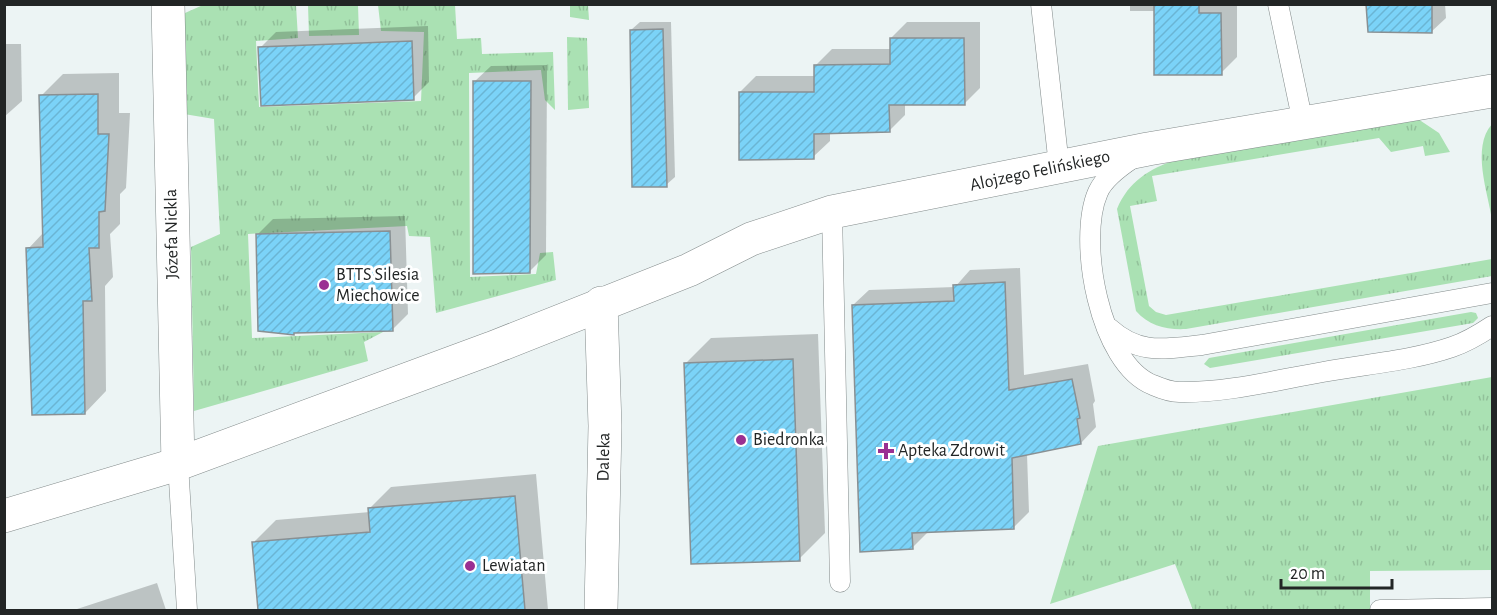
<svg xmlns="http://www.w3.org/2000/svg" width="1497" height="615" font-family="'Alegreya Sans',sans-serif">
  <style>
    .grass { fill: url(#grass-tufts) }
    .shadow { fill: #0003 }
    .building { fill: url(#building-hatch); stroke: #899093; stroke-width: 1.5 }
    .lines { fill: none; stroke-linecap: round; stroke-linejoin: round }
    .lane-casing { stroke: #838b8b; stroke-width: 21 }
    .street-casing { stroke: #838b8b; stroke-width: 34 }
    .lane { stroke: #fff; stroke-width: 20 }
    .street { stroke: #fff; stroke-width: 33 }
    .poi-dot { fill: #9a3092; stroke: #fff; stroke-width: 2 }
    .labels { text-anchor: middle; dominant-baseline: central; stroke-width: 6; stroke-linejoin: round; paint-order: stroke }
    .street-label { font-size: 18px; fill: #222525; stroke: #fff }
    .poi-label { font-size: 18px; fill: #222525; stroke: #fff; text-anchor: start }
  </style>
  <defs>
    <pattern id="grass-tufts" width="24" height="20" patternUnits="userSpaceOnUse" patternTransform="scale(1.5)"><rect width="24" height="20" fill="#aae1b3"/><path d="M3 7l-1-3M5 7V3M7 7l1-3M15 17l-1-3M17 17v-4M19 17l1-3" fill="none" stroke="#92c19a"/></pattern>
    <pattern id="building-hatch" width="6" height="6" patternUnits="userSpaceOnUse" patternTransform="scale(1.5)"><rect width="6" height="6" fill="#7bd3f8"/><path d="M-1 1l2-2M0 6l6-6M5 7l2-2" fill="none" stroke="#6ab5d4"/></pattern>
  </defs>
  <rect width="100%" height="100%" fill="#ecf4f4"/>
  <!-- grass -->
  <g class="grass">
    <path d="M203,5h93l2,33 -42,3 3,66 162,-6 3,-69 -43,-1 -3,-26h77l2,34 24,-1 1,16 71,-2 2,58 -10,-10 -4,-30 -72,3 1,204 66,-3 4,-21 13,-1 3,28 -120,33 -6,-76 -21,-1 -2,-10 -159,8 4,104 131,-6 -19,10 4,19 -174,50 -3,-164 29,-13 -6,-115 -30,-5 1,-101z"/>
    <path d="M308,5h50l1,30 -50,1z"/>
    <path d="M570,5h18l1,15 -19,-3z"/>
    <path d="M567,37l20,1 2,70 -21,2z"/>
    <path d="M1418,119l21,14 11,19 -25,4 -2,-10 -32,6 -12,-14 -227,38 5,25 -27,5 19,100 7,6 10,3 326,-56v17l-306,53c-19,1 -37,-3 -50,-18l-19,-102c11,-27 33,-41 59,-49z"/>
    <path d="M1492,124v96c-4,-28 -21,-72 0,-96z"/>
    <path d="M1471,312l5,1 2,5 -5,5 -263,45 -6,-4 5,-6z"/>
    <path d="M1492,377v193l-122,1v39h-177l-18,-46 -125,40 48,-158z"/>
  </g>
  <!-- shadow -->
  <g class="shadow">
    <path d="M1130,4h107v53l-16,16 -66,-62h-25z"/>
    <path d="M1369,4h76l1,14 -15,14z"/>
    <path d="M640,22h31l4,155 -9,8 -35,-155z"/>
    <path d="M907,22h73v66l-16,16h-59v11l-16,16 -59,1v9l-17,16 -73,-65 16,-16h60v-11l16,-16h59v-11z"/>
    <path d="M428,26l1,56 -16,16 -153,-50 16,-16z"/>
    <path d="M4,44h17l1,57 -18,16z"/>
    <path d="M547,65l-1,190 -16,16 -56,-189 17,-16z"/>
    <path d="M119,73v40h11l-4,75 -6,6v30l-10,10 3,43 -8,9 1,105 -21,22 -57,-164 16,-17 -3,-136 22,-22z"/>
    <path d="M405,216l3,98 -16,16 -96,1 -2,2 -37,-98 16,-16z"/>
    <path d="M1020,268l4,107 64,-11 7,37 -2,3 3,23 -15,16 -54,11 2,58 -16,16 -85,4 -16,16 -59,-243 16,-15 86,-3 15,-17z"/>
    <path d="M818,334l7,199 -26,26 -113,-196 25,-25z"/>
    <path d="M536,474l12,136h-288l-6,-68 22,-22 94,-8v-4l21,-21z"/>
    <path d="M157,583l9,27h-92z"/>
  </g>
  <!-- building -->
  <g class="building">
    <path d="M1154,4h45v9h22l1,62h-68z"/>
    <path d="M1366,4h66v29l-64,-1z"/>
    <path d="M663,29l4,158h-35l-2,-157z"/>
    <path d="M890,38h74l1,67h-76l1,27 -76,2v25l-75,1v-68h75v-27l76,-1z"/>
    <path d="M412,41l2,59 -153,6 -3,-59z"/>
    <path d="M473,81h58l-1,192 -57,1z"/>
    <path d="M98,94v40h11l-4,77 -6,1v36h-10l3,53h-9l2,113 -53,1 -6,-167 17,-1 -4,-152z"/>
    <path d="M390,231l3,100 -99,2v2l-36,-4 -2,-97z"/>
    <path d="M1005,282l4,108 63,-11 8,39 -3,1 4,25 -69,14 2,71 -102,4 1,16 -53,3 -8,-247 102,-4 -1,-16z"/>
    <path d="M793,359l7,202 -109,3 -7,-201z"/>
    <path d="M515,496l10,114h-267l-6,-68 118,-10 -2,-24z"/>
  </g>
  <g class="lines">
    <defs>
      <g id="lane">
        <path d="M1041,4l18,162"/>
        <path d="M1278,4l25,119"/>
        <path d="M1133,158c-12,8 -29,20 -35,34 -21,47 1,172 55,193 7,3 17,7 26,7 48,1 97,-12 144,-20 42,-8 88,-11 129,-25 15,-5 28,-13 40,-21"/>
        <path d="M832,212l8,370"/>
        <path d="M1109,328c30,27 55,21 93,17l290,-52"/>
        <path d="M178,464l9,146"/>
        <path d="M1380,610l112,-2"/>
      </g>
      <g id="street">
        <path d="M168,4l10,460"/>
        <path d="M4,516l174,-52 314,-116 197,-78 62,-31 81,-27 316,-63 344,-58"/>
        <path d="M601,610l4,-184 -4,-123"/>
      </g>
    </defs>
    <!-- lane casing -->
    <use href="#lane" class="lane-casing"/>
    <!-- street casing -->
    <use href="#street" class="street-casing"/>
    <!-- lane -->
    <use href="#lane" class="lane"/>
    <!-- street -->
    <use href="#street" class="street"/>
  </g>
  <!-- markers -->
  <g class="poi-dot">
    <circle cx="324" cy="285" r="6"/>
    <circle cx="741" cy="440" r="6"/>
    <path d="M883 442h6v6h6v6h-6v6h-6v-6h-6v-6h6z"/>
    <circle cx="470" cy="566" r="6"/>
  </g>
  <g class="labels">
    <!-- street labels -->
    <g class="street-label">
      <text transform="translate(1040 171) rotate(-12)">Alojzego Felińskiego</text>
      <text transform="translate(172 234) rotate(-91)">Józefa Nickla</text>
      <text transform="translate(604 457) rotate(-89)">Daleka</text>
    </g>
    <!-- poi labels -->
    <g class="poi-label">
      <text x="336" y="275">BTTS Silesia<tspan x="336" dy="21">Miechowice</tspan></text>
      <text x="753" y="440">Biedronka</text>
      <text x="898" y="451">Apteka Zdrowit</text>
      <text x="482" y="566">Lewiatan</text>
    </g>
  </g>
  <!-- border -->
  <rect width="1497" height="615" fill="none" stroke="#222525" stroke-width="12"/>
  <!-- scale -->
  <path d="M1281 579v9h111v-9" fill="none" stroke="#222525" stroke-width="3"/>
  <text x="1290" y="579" font-size="18" fill="#222525" stroke="#ffffff" stroke-width="4.5" paint-order="stroke">20 m</text>
</svg>
